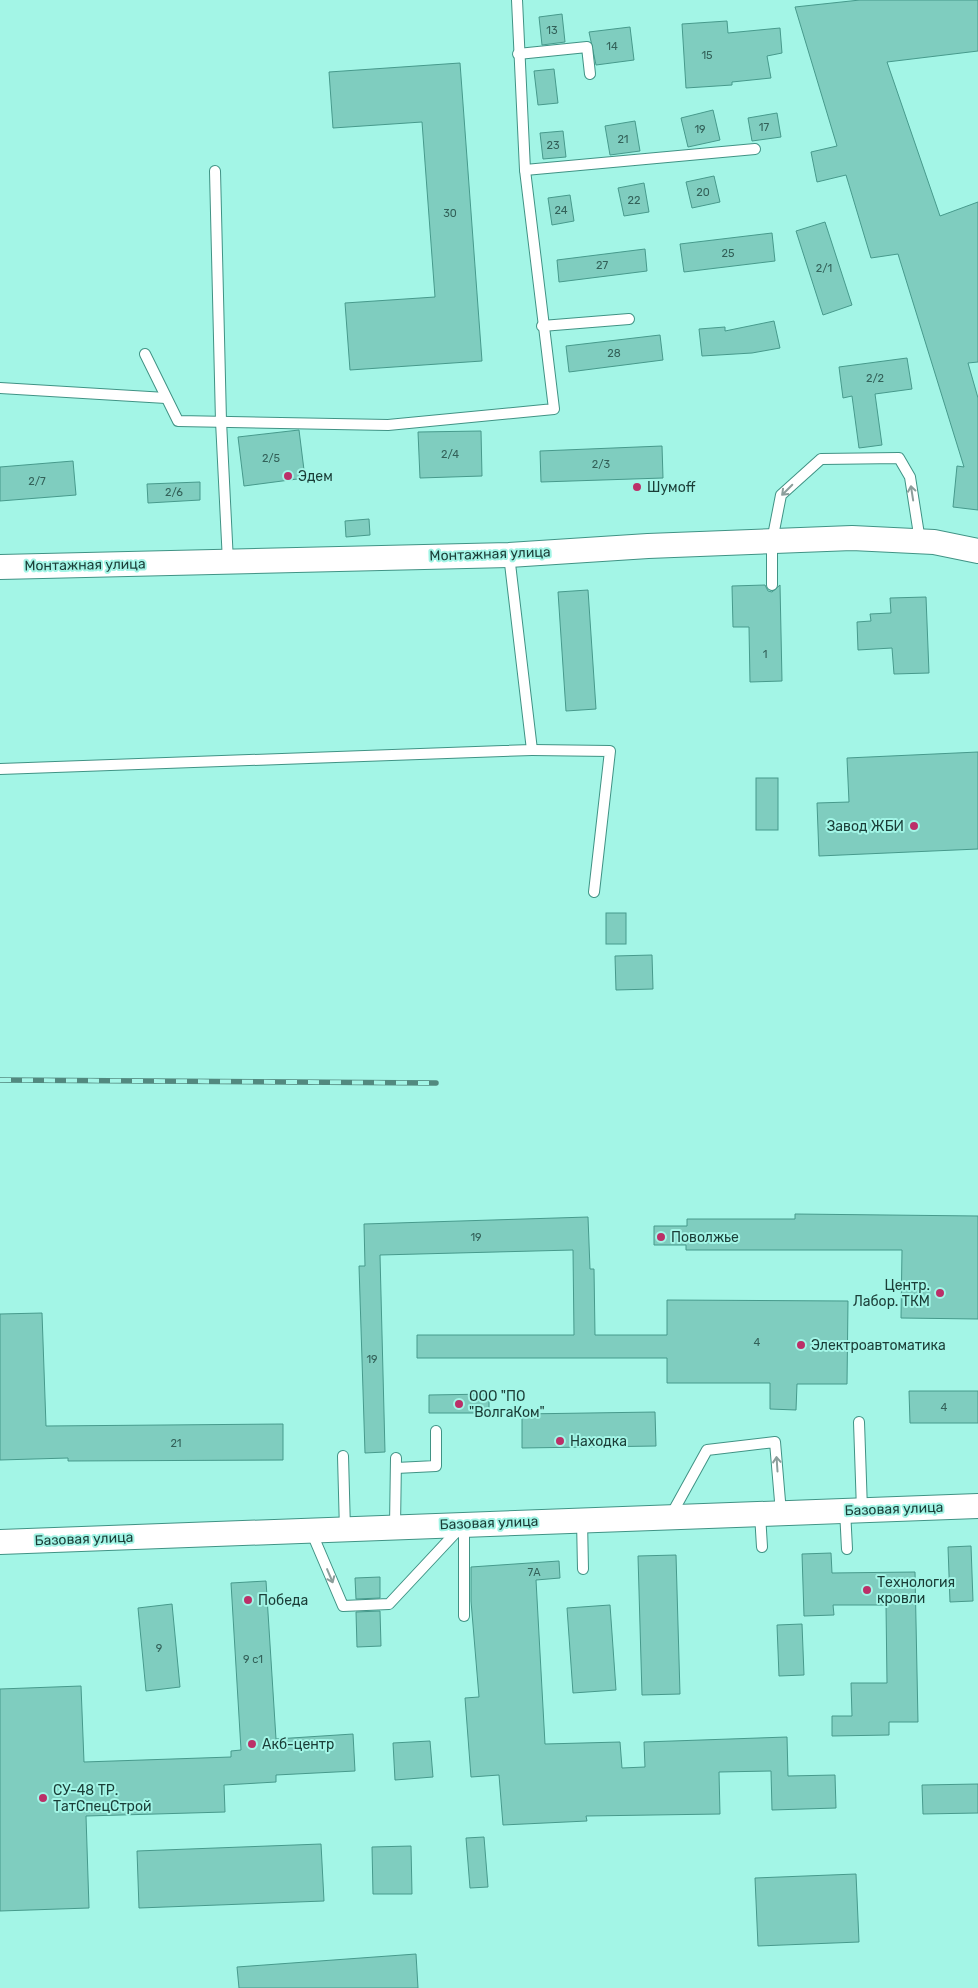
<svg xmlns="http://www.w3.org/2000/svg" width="978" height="1988" font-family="Rubik,sans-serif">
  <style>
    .building { fill: #7fcdbf; stroke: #479a8c }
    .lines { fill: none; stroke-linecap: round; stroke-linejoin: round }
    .service-casing { stroke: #409385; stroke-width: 12 }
    .tertiary-casing { stroke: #409385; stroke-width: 26 }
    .service { stroke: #fff; stroke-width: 10 }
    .tertiary { stroke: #fff; stroke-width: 24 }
    .rail-casing { stroke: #52897f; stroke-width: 5.5 }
    .rail { stroke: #a3f5e6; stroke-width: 4; stroke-dasharray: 11; stroke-linecap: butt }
    .oneway { stroke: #8c9e9b }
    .poi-dot { fill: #bb3068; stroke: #a3f5e6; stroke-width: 2 }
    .labels { text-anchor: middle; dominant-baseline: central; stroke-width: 4; stroke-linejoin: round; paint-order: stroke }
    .number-label { font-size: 11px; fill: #336159 }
    .poi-label { font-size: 14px; fill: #1a3d37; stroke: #a3f5e6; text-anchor: start }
    .street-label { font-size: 14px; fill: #1a3d37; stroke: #a3f5e6 }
  </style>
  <rect width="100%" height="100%" fill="#a3f5e6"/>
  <!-- building -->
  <g class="building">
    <path d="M860,0h118v51l-91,11 53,154 38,-14v160l-10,1 10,35v112l-25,-3 4,-41 7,1 -66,-213 -27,4 -25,-83 -29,7 -6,-30 26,-6 -42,-139z"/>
    <path d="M562,14l3,28 -23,3 -3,-28z"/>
    <path d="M727,21l1,12 52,-5 2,25 -15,3 4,22 -39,4v3l-46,3 -4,-64z"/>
    <path d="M630,27l4,33 -38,5 -7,-33z"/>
    <path d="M460,63l22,298 -132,9 -5,-67 90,-6 -13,-175 -89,6 -4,-56z"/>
    <path d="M554,69l4,34 -20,2 -4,-34z"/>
    <path d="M713,110l7,30 -32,7 -7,-29z"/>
    <path d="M777,113l4,24 -29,4 -4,-23z"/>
    <path d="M635,121l5,30 -30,4 -5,-29z"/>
    <path d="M563,131l3,26 -23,2 -3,-26z"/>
    <path d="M714,176l6,26 -28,6 -6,-26z"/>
    <path d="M644,183l5,29 -25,4 -6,-28z"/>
    <path d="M570,195l4,26 -22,4 -4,-27z"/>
    <path d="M825,222l27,83 -29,10 -27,-84z"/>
    <path d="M772,233l3,28 -91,11 -4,-28z"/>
    <path d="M645,249l2,22 -88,11 -2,-22z"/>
    <path d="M774,321l6,27 -28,5 -50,3 -3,-27 26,-2v4z"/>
    <path d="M660,335l3,25 -94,12 -3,-26z"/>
    <path d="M907,358l5,31 -37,5 7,51 -23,3 -7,-52 -9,2 -4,-31z"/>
    <path d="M299,430l6,48 -61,8 -6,-49z"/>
    <path d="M481,431l1,45 -62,2 -2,-46z"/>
    <path d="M662,446l1,32 -122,4 -1,-31z"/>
    <path d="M73,461l3,34 -76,6v-34z"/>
    <path d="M200,482v18l-52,3 -1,-19z"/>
    <path d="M369,519l1,16 -24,2 -1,-16z"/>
    <path d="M765,585l3,6 4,1 8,-7 2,96 -32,1 -1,-55h-16l-1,-41z"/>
    <path d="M588,590l8,119 -30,2 -8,-119z"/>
    <path d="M926,597l3,76 -35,1 -2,-26 -34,2 -1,-28 14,-1 -1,-7 21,-1 -1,-15z"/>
    <path d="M978,752v97l-159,7 -2,-53 32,-1 -2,-44z"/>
    <rect x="756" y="778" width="22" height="52"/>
    <rect x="606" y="913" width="20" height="31"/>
    <path d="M652,955l1,34 -37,1 -1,-34z"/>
    <path d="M795,1214l183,2v103l-77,-1 1,-68h-216v-5h-32v-19h33v-7h108z"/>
    <path d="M588,1217l2,52h4l1,66h72v-35l181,1 -1,83h-50l-1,26 -26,-1v-26h-103v-25h-250v-23h157l-1,-85 -193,5 5,197 -20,1 -6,-187h6l-1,-42z"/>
    <path d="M42,1313l4,113 237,-2v36l-215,1v-3l-68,2v-146z"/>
    <path d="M909,1391h69v32h-68z"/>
    <path d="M489,1394v19h-60v-18z"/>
    <path d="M655,1412l1,34 -134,2v-34z"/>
    <path d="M971,1546l2,55 -23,1 -2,-55z"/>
    <path d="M831,1553l1,20 83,-1 3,150h-29v13l-57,1v-20h20l-1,-33h36l-1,-78h-53l1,10 -30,1 -2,-62z"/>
    <path d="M676,1555l4,139 -38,1 -4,-139z"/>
    <path d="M559,1561l1,17 -24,2 9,164 75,-2 2,26 23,-1 -1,-25 143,-5 1,39 47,-1 1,33 -64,2 -1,-39 -52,1 1,42 -134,2 1,5 -84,4 -4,-50 -28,2 -6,-79 14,-1 -8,-96v-34z"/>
    <path d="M380,1577v21l-24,1 -1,-21z"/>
    <path d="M266,1581l10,158 77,-5 2,37 -79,4v7l-52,3 1,27 -139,4 3,92 -89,3v-222l81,-3 3,76 147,-5v-6l10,-1 -10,-167z"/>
    <path d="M172,1604l8,83 -34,4 -8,-83z"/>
    <path d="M610,1605l6,85 -43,3 -6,-85z"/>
    <path d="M380,1611l1,35 -24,1 -1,-35z"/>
    <path d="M802,1624l2,51 -25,1 -2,-51z"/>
    <path d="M430,1741l3,36 -38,3 -2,-37z"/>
    <path d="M978,1784v29l-55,1 -1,-29z"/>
    <path d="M484,1837l4,50 -18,1 -4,-50z"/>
    <path d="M321,1844l3,57 -185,7 -2,-57z"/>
    <path d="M411,1846l1,48h-39l-1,-47z"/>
    <path d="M856,1874l3,68 -101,4 -3,-68z"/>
    <path d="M416,1954l2,34h-179l-2,-21z"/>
  </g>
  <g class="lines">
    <defs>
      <g id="service">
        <path d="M518,54l69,-7 3,27"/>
        <path d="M525,170l230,-21"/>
        <path d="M215,171l6,250 7,141"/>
        <path d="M542,326l87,-7"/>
        <path d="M145,354l33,67 210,4 166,-16 -29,-239 -8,-170"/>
        <path d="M0,388l166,10"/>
        <path d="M772,585v-44l9,-46 40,-36 78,-1 11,19 10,64"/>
        <path d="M532,750l78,1 -16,141"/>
        <path d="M0,769l532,-19 -23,-195"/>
        <path d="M859,1422l3,88"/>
        <path d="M343,1456l2,74"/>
        <path d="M396,1468l40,-2v-35"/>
        <path d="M845,1510l2,39"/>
        <path d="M760,1514l2,33"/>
        <path d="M670,1517l37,-67 68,-8 6,71"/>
        <path d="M582,1520l1,49"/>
        <path d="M395,1527l1,-69"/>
        <path d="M311,1531l32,75 46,-2 71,-76"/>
        <path d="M464,1616v-91"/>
      </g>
      <g id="tertiary">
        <path d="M0,567l509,-12 139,-9 204,-8 82,4 44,9"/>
        <path d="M0,1542l978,-36"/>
      </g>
    </defs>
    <!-- service casing -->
    <use href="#service" class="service-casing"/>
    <!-- tertiary casing -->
    <use href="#tertiary" class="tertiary-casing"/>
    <!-- service -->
    <use href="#service" class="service"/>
    <!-- tertiary -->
    <use href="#tertiary" class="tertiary"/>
    <defs>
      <path id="rail" d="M0,1080l436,3"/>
    </defs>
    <!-- rail casing -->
    <use href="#rail" class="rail-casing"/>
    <!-- rail -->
    <use href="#rail" class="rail"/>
  </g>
  <!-- one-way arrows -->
  <defs><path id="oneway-shaft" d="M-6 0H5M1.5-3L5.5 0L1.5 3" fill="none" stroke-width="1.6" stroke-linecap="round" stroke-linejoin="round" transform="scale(1.25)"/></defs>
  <g class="oneway">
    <use href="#oneway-shaft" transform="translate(787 490) rotate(135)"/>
    <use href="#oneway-shaft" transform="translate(912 493) rotate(-99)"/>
    <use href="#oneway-shaft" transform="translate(777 1464) rotate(-94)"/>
    <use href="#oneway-shaft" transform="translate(330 1576) rotate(67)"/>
  </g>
  <!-- markers -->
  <g class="poi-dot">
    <circle cx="288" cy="476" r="5"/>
    <circle cx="637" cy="487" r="5"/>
    <circle cx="914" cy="826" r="5"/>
    <circle cx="661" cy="1237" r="5"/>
    <circle cx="940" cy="1293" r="5"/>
    <circle cx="801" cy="1345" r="5"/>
    <circle cx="459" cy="1404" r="5"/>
    <circle cx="560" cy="1441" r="5"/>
    <circle cx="867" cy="1590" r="5"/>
    <circle cx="248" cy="1600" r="5"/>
    <circle cx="252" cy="1744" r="5"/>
    <circle cx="43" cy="1798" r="5"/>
  </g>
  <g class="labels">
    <!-- number labels -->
    <g class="number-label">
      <text x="552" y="30">13</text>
      <text x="612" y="46">14</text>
      <text x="707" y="55">15</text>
      <text x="764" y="127">17</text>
      <text x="700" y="129">19</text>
      <text x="623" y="139">21</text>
      <text x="553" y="145">23</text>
      <text x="703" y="192">20</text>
      <text x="634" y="200">22</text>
      <text x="561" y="210">24</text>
      <text x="450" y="213">30</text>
      <text x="728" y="253">25</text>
      <text x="602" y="265">27</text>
      <text x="824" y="268">2/1</text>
      <text x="614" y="353">28</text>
      <text x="875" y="378">2/2</text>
      <text x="450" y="454">2/4</text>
      <text x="271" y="458">2/5</text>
      <text x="601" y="464">2/3</text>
      <text x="37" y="481">2/7</text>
      <text x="174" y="492">2/6</text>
      <text x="765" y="654">1</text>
      <text x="476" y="1237">19</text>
      <text x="757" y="1342">4</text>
      <text x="372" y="1359">19</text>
      <text x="944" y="1407">4</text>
      <text x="176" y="1443">21</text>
      <text x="534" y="1572">7А</text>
      <text x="159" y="1648">9</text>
      <text x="253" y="1659">9 с1</text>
    </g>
    <!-- poi labels -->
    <g class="poi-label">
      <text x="298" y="476">Эдем</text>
      <text x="647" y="487">Шумоff</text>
      <text x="904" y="826" text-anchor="end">Завод ЖБИ</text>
      <text x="671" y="1237">Поволжье</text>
      <text x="930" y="1285" text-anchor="end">Центр.<tspan x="930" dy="16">Лабор. ТКМ</tspan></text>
      <text x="811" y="1345">Электроавтоматика</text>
      <text x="469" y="1396">ООО "ПО<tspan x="469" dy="16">"ВолгаКом"</tspan></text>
      <text x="570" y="1441">Находка</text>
      <text x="877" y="1582">Технология<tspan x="877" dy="16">кровли</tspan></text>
      <text x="258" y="1600">Победа</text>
      <text x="262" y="1744">Акб-центр</text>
      <text x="53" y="1790">СУ-48 ТР.<tspan x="53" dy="16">ТатСпецСтрой</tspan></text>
    </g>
    <!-- street labels -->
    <g class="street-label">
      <text transform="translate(490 554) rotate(-2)">Монтажная улица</text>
      <text transform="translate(85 565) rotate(-1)">Монтажная улица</text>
      <text transform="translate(894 1509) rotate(-2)">Базовая улица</text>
      <text transform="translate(489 1523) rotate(-2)">Базовая улица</text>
      <text transform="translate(84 1539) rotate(-2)">Базовая улица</text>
    </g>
  </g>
</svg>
